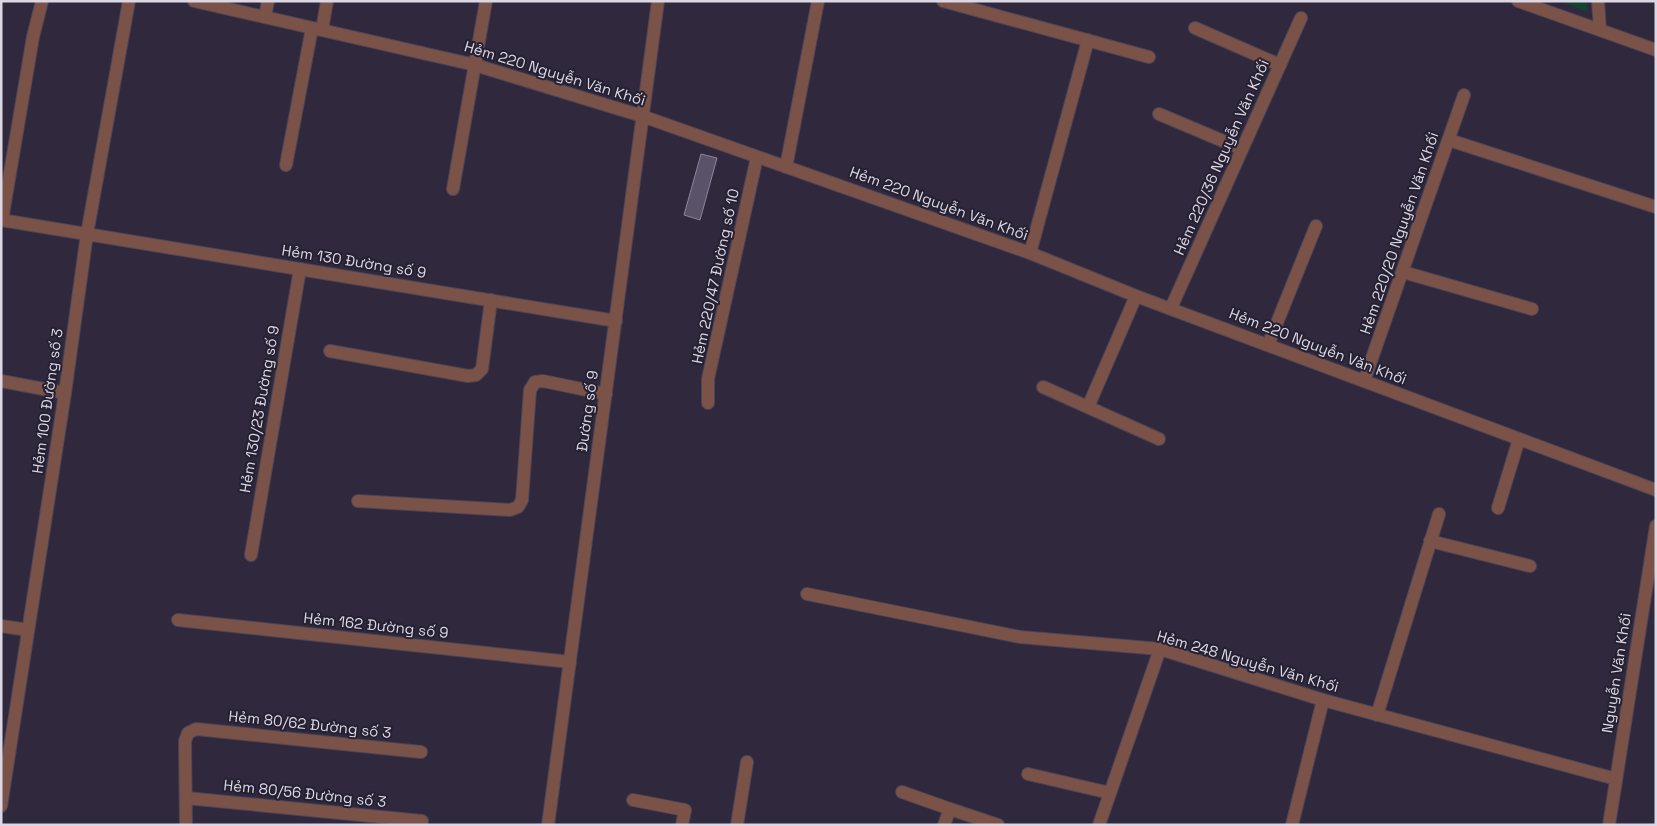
<svg xmlns="http://www.w3.org/2000/svg" width="1657" height="826" font-family="'Space Grotesk',sans-serif">
  <style>
    .green { fill: #10452f }
    .building { fill: #595268; stroke: #8d859d }
    .lines { fill: none; stroke-linecap: round; stroke-linejoin: round }
    .minor-casing { stroke: #4b4558; stroke-width: 14 }
    .minor { stroke: #7b5248; stroke-width: 12 }
    .labels { text-anchor: middle; dominant-baseline: central; stroke-width: 4; stroke-linejoin: round; paint-order: stroke }
    .street-label { font-size: 15px; fill: #dbd7e4; stroke: #262033 }
  </style>
  <rect width="100%" height="100%" fill="#30293d"/>
  <!-- green -->
  <path class="green" d="M1560,1h26l1,11z"/>
  <!-- building -->
  <path class="building" d="M701,154l16,4 -17,62 -16,-5z"/>
  <g class="lines">
    <defs>
      <g id="minor">
        <path d="M194,1l281,64 167,51 388,137 106,43 520,194"/>
        <path d="M943,1l206,56"/>
        <path d="M1518,1l138,49"/>
        <path d="M1598,1l2,29"/>
        <path d="M265,17l3,-16"/>
        <path d="M1195,28l85,37"/>
        <path d="M322,30l5,-29"/>
        <path d="M1159,114l83,35"/>
        <path d="M1449,140l207,67"/>
        <path d="M286,165l26,-137"/>
        <path d="M786,167l32,-166"/>
        <path d="M453,189l33,-188"/>
        <path d="M1,220l615,101"/>
        <path d="M2,220l31,-183 9,-36"/>
        <path d="M1030,253l58,-213"/>
        <path d="M1403,272l129,37"/>
        <path d="M1171,308l130,-290"/>
        <path d="M1268,345l48,-119"/>
        <path d="M330,351l138,25 8,-1 6,-6 9,-69"/>
        <path d="M1,381l64,12"/>
        <path d="M1364,381l100,-286"/>
        <path d="M1043,387l116,52"/>
        <path d="M708,403v-24l49,-222"/>
        <path d="M1088,407l48,-111"/>
        <path d="M358,501l152,9 8,-3 4,-7 8,-110 5,-8 8,-1 63,13"/>
        <path d="M1498,508l21,-69"/>
        <path d="M1430,541l100,25"/>
        <path d="M251,555l49,-286"/>
        <path d="M807,594l213,43 140,12 163,51 293,79"/>
        <path d="M178,620l392,42"/>
        <path d="M1,626l27,4"/>
        <path d="M1377,715l62,-201"/>
        <path d="M1028,774l82,19"/>
        <path d="M902,792l48,17"/>
        <path d="M186,798l236,23"/>
        <path d="M633,800l52,10 -3,15"/>
        <path d="M1,806l64,-413 22,-159 42,-233"/>
        <path d="M186,825l-1,-84 3,-8 8,-4 225,23"/>
        <path d="M548,825l110,-824"/>
        <path d="M737,825l10,-63"/>
        <path d="M944,825l6,-16 48,16"/>
        <path d="M1099,825l61,-176"/>
        <path d="M1292,825l31,-125"/>
        <path d="M1609,825l47,-299"/>
      </g>
    </defs>
    <!-- minor casing -->
    <use href="#minor" class="minor-casing"/>
    <!-- minor -->
    <use href="#minor" class="minor"/>
  </g>
  <g class="labels">
    <!-- street labels -->
    <g class="street-label">
      <text transform="translate(555 73) rotate(17)">Hẻm 220 Nguyễn Văn Khối</text>
      <text transform="translate(1221 157) rotate(-66)">Hẻm 220/36 Nguyễn Văn Khối</text>
      <text transform="translate(939 203) rotate(20)">Hẻm 220 Nguyễn Văn Khối</text>
      <text transform="translate(1399 233) rotate(-71)">Hẻm 220/20 Nguyễn Văn Khối</text>
      <text transform="translate(354 261) rotate(9)">Hẻm 130 Đường số 9</text>
      <text transform="translate(715 276) rotate(-78)">Hẻm 220/47 Đường số 10</text>
      <text transform="translate(1318 346) rotate(21)">Hẻm 220 Nguyễn Văn Khối</text>
      <text transform="translate(47 401) rotate(-82)">Hẻm 100 Đường số 3</text>
      <text transform="translate(259 409) rotate(-80)">Hẻm 130/23 Đường số 9</text>
      <text transform="translate(587 411) rotate(-82)">Đường số 9</text>
      <text transform="translate(376 625) rotate(6)">Hẻm 162 Đường số 9</text>
      <text transform="translate(1248 661) rotate(16)">Hẻm 248 Nguyễn Văn Khối</text>
      <text transform="translate(1616 673) rotate(-81)">Nguyễn Văn Khối</text>
      <text transform="translate(310 724) rotate(6)">Hẻm 80/62 Đường số 3</text>
      <text transform="translate(305 793) rotate(6)">Hẻm 80/56 Đường số 3</text>
    </g>
  </g>
  <!-- border -->
  <rect width="1657" height="826" fill="none" stroke="#dbd7e4" stroke-width="5"/>
</svg>
